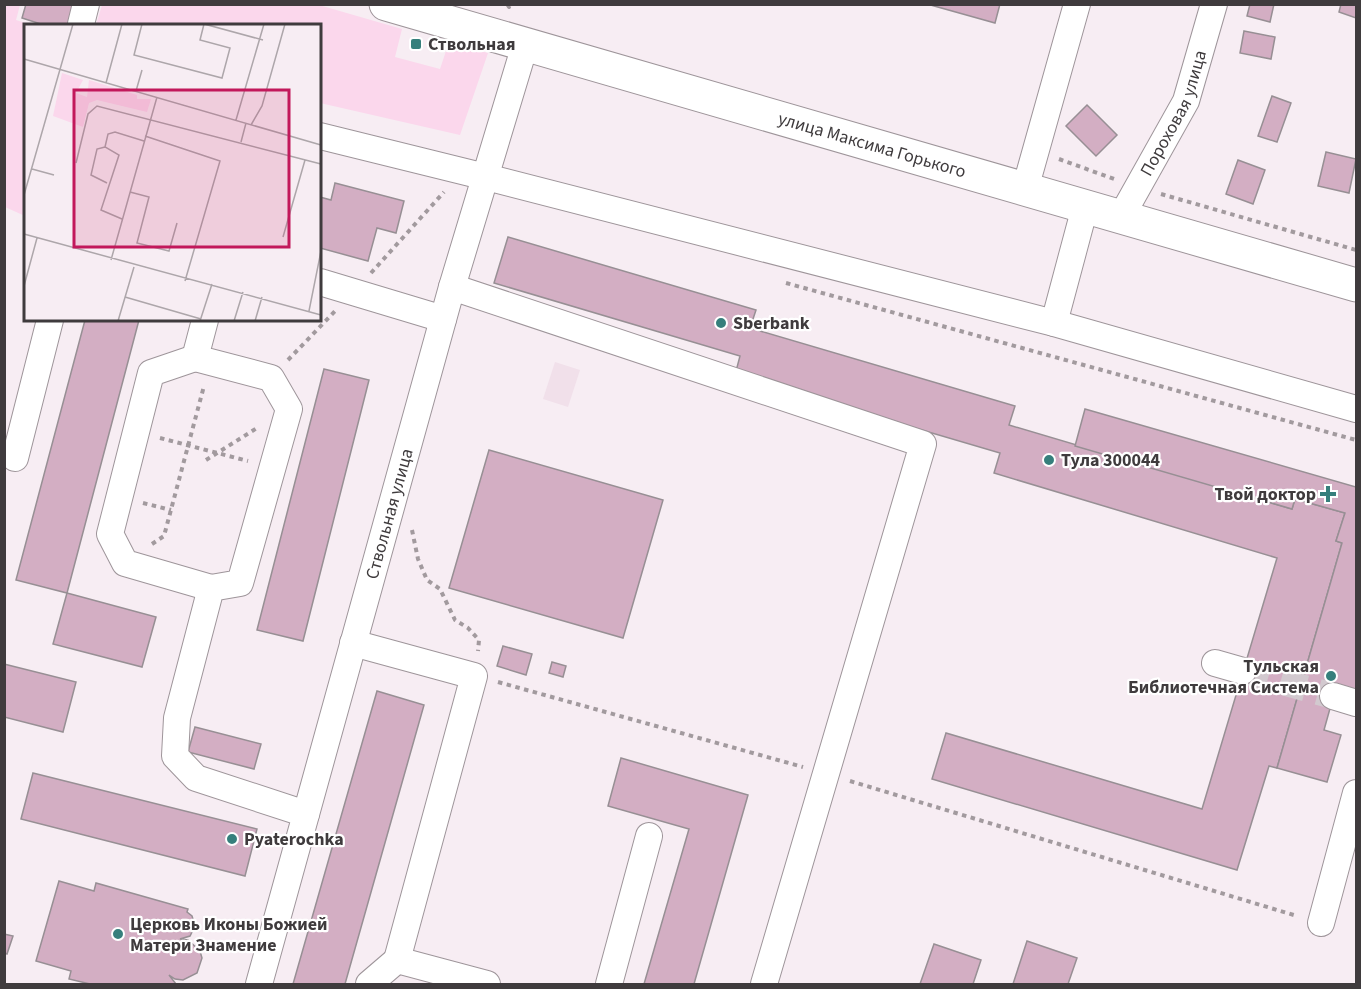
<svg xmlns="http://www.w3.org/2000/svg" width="1361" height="989" font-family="'Source Sans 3',sans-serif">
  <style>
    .built { fill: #f1e0ea }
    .green { fill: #fbd7ec }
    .building { fill: #d3aec3; stroke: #978f94; stroke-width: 1.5 }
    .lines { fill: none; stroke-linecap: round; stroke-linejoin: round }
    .minor-tunnel { stroke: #d2c9cf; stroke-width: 26; stroke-dasharray: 26 13; stroke-linecap: butt }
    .minor-casing { stroke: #9e959a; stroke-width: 28 }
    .major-casing { stroke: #9e959a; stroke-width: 35 }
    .path { stroke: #a29a9e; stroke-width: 4; stroke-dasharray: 4.5 4.5; stroke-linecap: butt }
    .minor { stroke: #fff; stroke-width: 26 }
    .major { stroke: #fff; stroke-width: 33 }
    .poi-dot { fill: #367f7c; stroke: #fff; stroke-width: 2 }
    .labels { text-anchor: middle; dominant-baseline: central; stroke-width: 4.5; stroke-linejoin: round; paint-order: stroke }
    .poi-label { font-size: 18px; font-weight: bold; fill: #3f3b3d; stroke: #fff; text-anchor: start }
    .street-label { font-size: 18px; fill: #3f3b3d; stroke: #fff }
    .inset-road { fill: none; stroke: #ada6aa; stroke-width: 1.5 }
    .view { fill: #c2185b; fill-opacity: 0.15; stroke: #c2185b; stroke-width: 3 }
    .inset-edge { fill: none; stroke: #3f3b3d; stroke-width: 3 }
  </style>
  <rect width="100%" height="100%" fill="#f7edf3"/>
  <!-- built -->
  <path class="built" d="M555,362l25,8 -12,37 -25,-8z"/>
  <!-- green -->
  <g class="green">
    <path d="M5,4l15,1 -4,15 16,5 -6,1 -1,190 -20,-9z"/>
    <path d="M102,5h217l83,24 -7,28 45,12 9,-27 39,11 -28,82 -140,-32v-77l-224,-1z"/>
  </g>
  <!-- building -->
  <g class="building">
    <path d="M26,4h48l-6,22h-21l-25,-8z"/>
    <path d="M927,4h73l-5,19z"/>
    <path d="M1250,4h24l-4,18 -23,-6z"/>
    <path d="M1341,4h15v14l-17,-6z"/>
    <path d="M1244,31l31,6 -4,22 -31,-6z"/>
    <path d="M1272,96l19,7 -14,39 -19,-6z"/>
    <path d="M1087,105l30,30 -21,21 -30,-30z"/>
    <path d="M1326,152l30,7 -7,34 -31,-7z"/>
    <path d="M1238,160l27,10 -12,34 -27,-10z"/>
    <path d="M335,183l69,18 -8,32 -19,-5 -9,33 -48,-13v-51l11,3z"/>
    <path d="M508,237l248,73 -6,18 265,78 -6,19 283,84 3,-10 50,14 -9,28 6,2 -65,225 -8,-2 -32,104 -305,-91 14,-46 256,76 75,-251 -283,-85 6,-20 -265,-78 5,-19 -246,-73z"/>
    <path d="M85,320h54l-72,273 -51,-13z"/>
    <path d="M324,369l45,11 -66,261 -46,-11z"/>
    <path d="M1085,409l271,78v200l-1,5 -19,-5 -12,43 17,5 -14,47 -50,-14 65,-225 -6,-2 9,-28 -50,-14 -3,10 -217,-63z"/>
    <path d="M489,450l174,50 -40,138 -174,-50z"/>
    <path d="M67,593l89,24 -14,50 -89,-23z"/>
    <path d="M503,646l29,8 -6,21 -29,-9z"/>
    <path d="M552,662l14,4 -3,11 -14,-4z"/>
    <path d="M4,664l72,18 -13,50 -59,-15z"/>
    <path d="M377,691l47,14 -79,279h-52z"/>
    <path d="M195,727l66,17 -7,25 -66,-17z"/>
    <path d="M621,758l127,37 -54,189h-50l45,-155 -81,-23z"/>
    <path d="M33,773l224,56 -12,47 -224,-57z"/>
    <path d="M59,881l35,10 2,-8 92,26 -1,3 5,4 3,10 -5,10 -10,3 8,1 12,11 2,7 -5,15 -14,7 -8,-1 -6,-4 7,9h-86l-21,-5 2,-8 -35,-10z"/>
    <path d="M4,934l9,2 -6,18 -3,-1z"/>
    <path d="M1027,941l50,17 -9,26h-55z"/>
    <path d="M934,944l47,16 -8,24h-53z"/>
  </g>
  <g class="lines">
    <!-- minor-tunnel -->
    <path class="minor-tunnel" d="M1243,671l90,25"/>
    <defs>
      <g id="minor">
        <path d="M81,24l5,-20"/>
        <path d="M320,136l166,41 568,146 302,86"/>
        <path d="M1025,189l52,-185"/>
        <path id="s1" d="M1121,217l65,-116 28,-97"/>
        <path d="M320,282l123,37"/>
        <path d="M452,287l471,157 -159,540"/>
        <path d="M205,320l-10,38 76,20 18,31 -49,174 -29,5 -34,130 -2,38 21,22 110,36"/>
        <path d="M1054,323l31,-116"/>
        <path d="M195,358l-44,15 -41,161 15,29 86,25"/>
        <path d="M15,458l35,-138"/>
        <path d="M353,643l121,33 -77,284 90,24"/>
        <path d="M1215,663l28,8"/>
        <path d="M1333,696l23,7"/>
        <path d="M1321,923l35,-130"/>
        <path id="s2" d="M259,984l193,-697 73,-242"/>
        <path d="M369,984l28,-24"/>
        <path d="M609,984l40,-148"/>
      </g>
      <g id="major">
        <path id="s3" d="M386,4l970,281"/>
      </g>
    </defs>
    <!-- minor casing -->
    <use href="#minor" class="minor-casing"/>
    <!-- major casing -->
    <use href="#major" class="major-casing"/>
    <!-- path -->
    <g class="path">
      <path d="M507,4l2,3 1,-3"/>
      <path d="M1059,159l55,20"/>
      <path d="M1161,194l195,56"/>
      <path d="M371,273l73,-81"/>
      <path d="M786,283l570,157"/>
      <path d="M288,360l47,-49"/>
      <path d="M160,438l88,23"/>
      <path d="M206,460l51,-32"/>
      <path d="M143,503l28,7"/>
      <path d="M412,530l6,29 9,21 13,9 15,31 13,8 11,12 -1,11"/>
      <path d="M152,544l12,-8 40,-150"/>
      <path d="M498,682l305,85"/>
      <path d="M850,781l447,135"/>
    </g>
    <!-- minor -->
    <use href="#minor" class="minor"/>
    <!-- major -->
    <use href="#major" class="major"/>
  </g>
  <!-- markers -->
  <g class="poi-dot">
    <rect x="410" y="38" width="12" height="12" rx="3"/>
    <circle cx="721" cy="323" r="6"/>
    <circle cx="1049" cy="460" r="6"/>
    <path d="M1325 485h6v6h6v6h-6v6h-6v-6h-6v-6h6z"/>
    <circle cx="1331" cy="676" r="6"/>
    <circle cx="232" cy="839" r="6"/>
    <circle cx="118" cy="934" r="6"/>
  </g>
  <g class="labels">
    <!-- poi labels -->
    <g class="poi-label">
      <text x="428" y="44">Ствольная</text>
      <text x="733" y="323">Sberbank</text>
      <text x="1061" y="460">Тула 300044</text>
      <text x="1316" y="494" text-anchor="end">Твой доктор</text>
      <text x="1319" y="666" text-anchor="end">Тульская<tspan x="1319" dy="21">Библиотечная Система</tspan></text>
      <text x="244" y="839">Pyaterochka</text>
      <text x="130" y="924">Церковь Иконы Божией<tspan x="130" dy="21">Матери Знамение</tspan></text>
    </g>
    <!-- street labels -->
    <g class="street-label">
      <text stroke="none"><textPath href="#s1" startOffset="117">Пороховая улица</textPath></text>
      <text stroke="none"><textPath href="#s3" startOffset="506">улица Максима Горького</textPath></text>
      <text stroke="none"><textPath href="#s2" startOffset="488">Ствольная улица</textPath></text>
    </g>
  </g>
  <!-- overview -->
  <g transform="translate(24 24)">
    <rect width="297" height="297" fill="#f7edf3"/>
    <path d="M38,49l21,7 -7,13 11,4 2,-17 48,15v4h14l-4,13 -50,-12 -8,3 -6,24 -30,-11z" fill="#fbd7ec"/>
    <path class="inset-road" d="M118,0l-8,31 88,23 8,-30 -30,-8 4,-16 59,16M0,35l297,86M82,59l16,-59M112,67l6,-21M212,96l28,-96M227,101l11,-19 23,-82M121,112l75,25 -35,120M217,118l5,-19M81,123l-8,2 -6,26 16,8M52,139l12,-49 9,-8 224,58M8,145l22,6M106,168l19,5 -12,46 32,8 8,-28M0,171l49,-171M98,195l-21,-9 18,-55 -14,-8 3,-13 7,-2 29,9M0,210l297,81M259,213l22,-77M87,236l46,-163M0,262l13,-48M101,273l76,22M285,287l12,-60M94,297l16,-54M176,297l12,-37M210,297l9,-29M231,297l7,-24"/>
    <path class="view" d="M50,66h215v157h-215z"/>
    <rect width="297" height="297" class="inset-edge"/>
  </g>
  <!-- border -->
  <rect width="1361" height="989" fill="none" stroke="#3f3b3d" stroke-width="12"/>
</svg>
